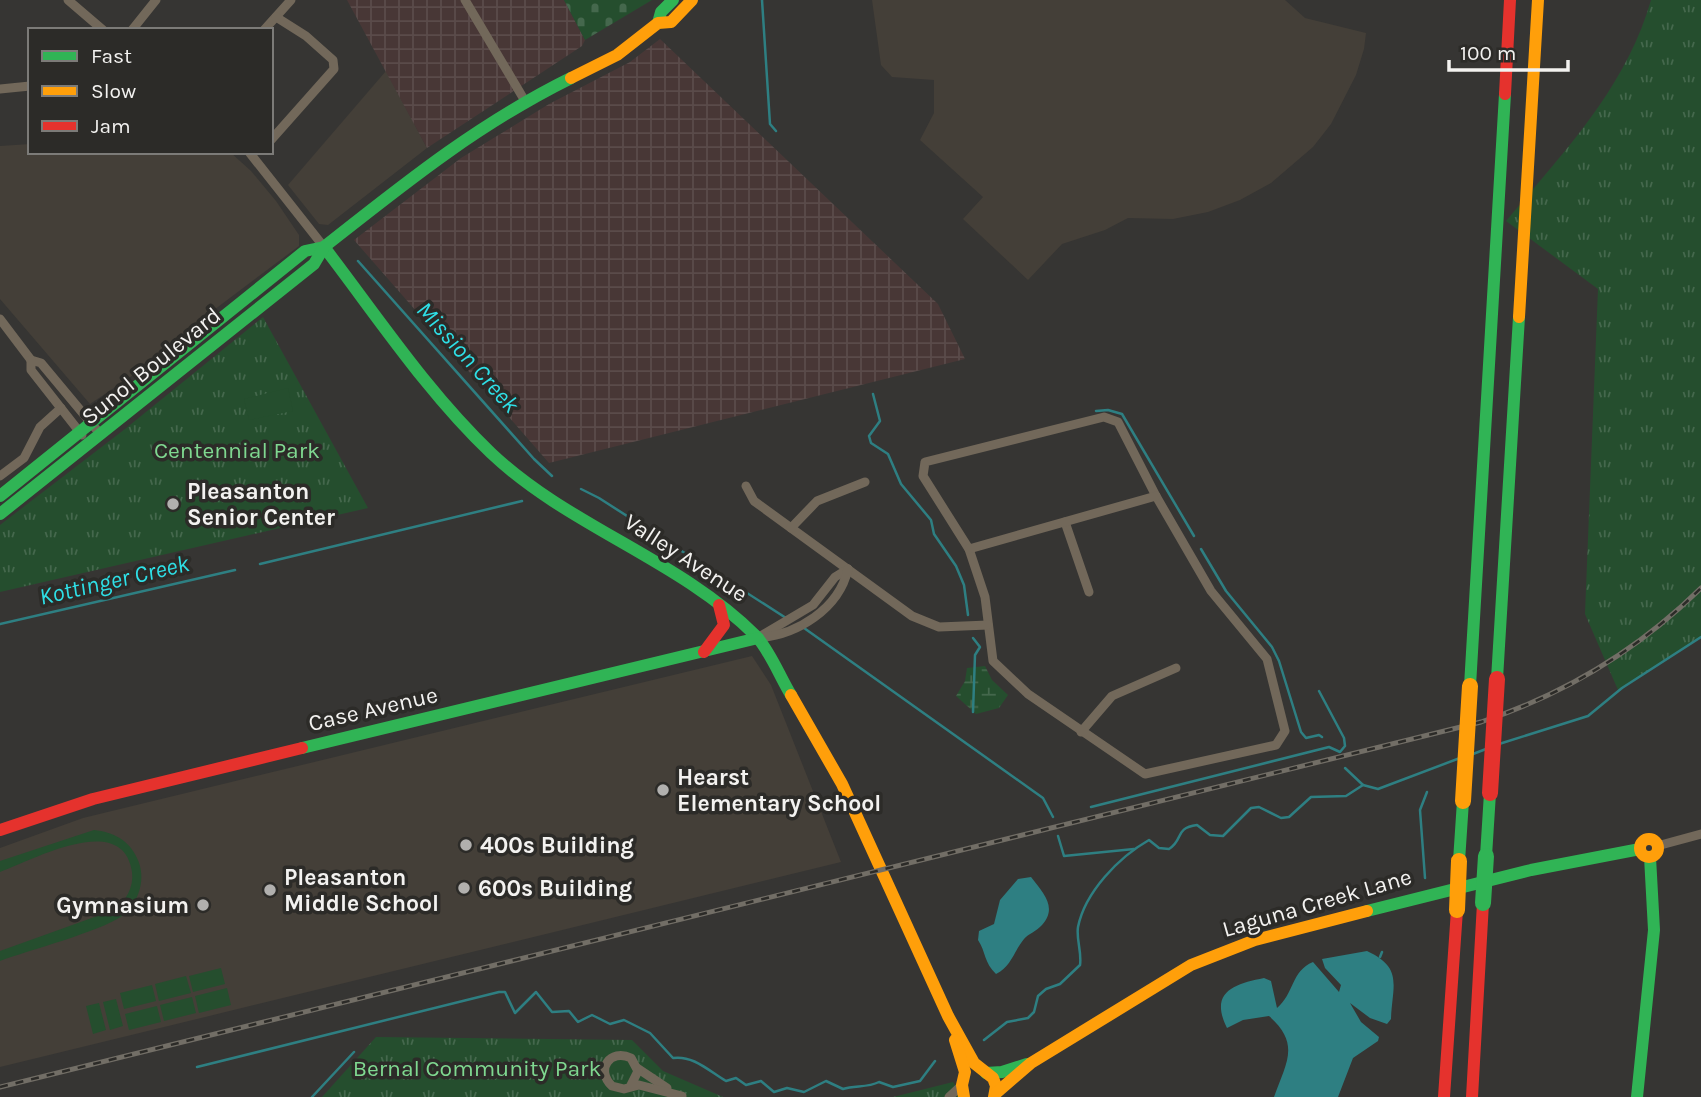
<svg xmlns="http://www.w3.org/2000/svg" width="1701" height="1097" font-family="Karla,sans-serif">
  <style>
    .built { fill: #443f38 }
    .industrial { fill: url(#industrial-grid) }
    .grass { fill: url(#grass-tufts) }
    .wetland { fill: url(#wetland-marsh) }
    .cemetery { fill: url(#cemetery-stones) }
    .garden { fill: #254e2e }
    .water { fill: #2e7f82 }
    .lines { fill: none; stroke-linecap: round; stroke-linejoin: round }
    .stream { stroke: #2e7f82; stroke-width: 2.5 }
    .street { stroke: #72685a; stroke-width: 9 }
    .fast { stroke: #30b455; stroke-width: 12 }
    .slow { stroke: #ff9f0a; stroke-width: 12 }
    .jam { stroke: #e5322d; stroke-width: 12 }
    .rail-casing { stroke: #726e66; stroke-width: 5 }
    .rail { stroke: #2c2b28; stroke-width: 2.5; stroke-dasharray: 8; stroke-linecap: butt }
    .fast-bridge { stroke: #30b455; stroke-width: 16 }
    .slow-bridge { stroke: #ff9f0a; stroke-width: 16 }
    .jam-bridge { stroke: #e5322d; stroke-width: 16 }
    .poi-dot { fill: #b1b0ae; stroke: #2c2b28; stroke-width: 2.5 }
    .labels { text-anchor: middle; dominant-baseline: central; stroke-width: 7; stroke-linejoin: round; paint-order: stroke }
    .street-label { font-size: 23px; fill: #f3f2f0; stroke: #2c2b28 }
    .park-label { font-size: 23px; fill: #7fd890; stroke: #2c2b28 }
    .poi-label { font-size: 23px; font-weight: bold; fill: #f3f2f0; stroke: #2c2b28; text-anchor: start }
    .water-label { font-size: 24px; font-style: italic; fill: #2edfe6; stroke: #2c2b28 }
  </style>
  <defs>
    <pattern id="industrial-grid" width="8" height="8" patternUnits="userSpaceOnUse" patternTransform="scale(1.75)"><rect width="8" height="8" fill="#483736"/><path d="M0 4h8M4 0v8" fill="none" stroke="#5a4b4a"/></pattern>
    <pattern id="grass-tufts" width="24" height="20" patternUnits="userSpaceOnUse" patternTransform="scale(1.75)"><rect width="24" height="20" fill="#254e2e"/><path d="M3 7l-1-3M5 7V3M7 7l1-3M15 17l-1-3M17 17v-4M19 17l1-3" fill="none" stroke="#45684d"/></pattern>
    <pattern id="wetland-marsh" width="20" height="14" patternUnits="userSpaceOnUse" patternTransform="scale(1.75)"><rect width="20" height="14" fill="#254e2e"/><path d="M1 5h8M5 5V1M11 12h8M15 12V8" fill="none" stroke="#45684d"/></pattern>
    <pattern id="cemetery-stones" width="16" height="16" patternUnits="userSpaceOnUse" patternTransform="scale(1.75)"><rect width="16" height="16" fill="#254e2e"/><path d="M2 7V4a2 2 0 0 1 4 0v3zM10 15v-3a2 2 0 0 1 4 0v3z" fill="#45684d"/></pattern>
  </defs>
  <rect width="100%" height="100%" fill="#363533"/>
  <!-- built -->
  <g class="built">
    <path d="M872,0h413l20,18 61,15 -2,16 -8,26 -25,49 -18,23 -42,36 -31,17 -32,12 -35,7 -45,-1 -23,12 -43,14 -34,36 -65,-61 20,-22 -63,-57 14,-27v-33l-42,-3 -11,-12z"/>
    <path d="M386,71l41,77 -99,77 -9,-1 -31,-39z"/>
    <path d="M30,144v8h200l21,19 25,30 23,34v11l-101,76 -1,6 -40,31 -67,45 -90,-105v-153z"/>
    <path d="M752,656l19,29 70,177 -841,205v-219l83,-30z"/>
  </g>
  <!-- industrial -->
  <g class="industrial">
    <path d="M347,0h217l21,40 -3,6 -155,102z"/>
    <path d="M660,39l278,265 27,55 -416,104 -195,-223 107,-82 88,-54 81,-42z"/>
  </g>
  <!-- grass -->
  <g class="grass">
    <path d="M1651,0h50v637l-83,53 -33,-76 13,-325 -92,-68c57,-68 120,-133 145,-221z"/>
    <path d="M263,317l105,191 -368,84v-67l125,-96z"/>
    <path d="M376,1037l256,3 31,31 60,26h-401z"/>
    <path d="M953,1082l11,15h-71z"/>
  </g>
  <!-- wetland -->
  <path class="wetland" d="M985,666l7,14 16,15 -9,13 -23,6 -20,-18 9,-15 2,-13z"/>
  <!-- cemetery -->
  <path class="cemetery" d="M564,0h88l-67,40z"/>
  <!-- garden -->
  <g class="garden">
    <path d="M288,388l5,23 -44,9 -5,-21z"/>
    <path d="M94,830c19,2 35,10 43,28 10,20 2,45 -15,58 -23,16 -93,34 -122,45v-10l114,-41c12,-9 20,-23 18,-38 -9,-62 -99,-12 -132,0v-11z"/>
    <path d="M221,968l4,16 -32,8 -4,-16z"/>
    <path d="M186,976l5,17 -32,8 -4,-17z"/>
    <path d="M152,985l4,16 -32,8 -4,-16z"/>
    <path d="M227,988l4,17 -32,8 -4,-17z"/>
    <path d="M192,997l4,16 -32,8 -4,-16z"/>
    <path d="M116,999l7,27 -13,4 -7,-28z"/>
    <path d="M99,1003l7,27 -13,4 -7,-28z"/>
    <path d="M157,1006l4,16 -32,8 -4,-16z"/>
  </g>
  <!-- water -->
  <g class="water">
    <path d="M1031,877c12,16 27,30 11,48 -5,6 -14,9 -18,14 -10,12 -13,28 -28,35 -12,-11 -10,-22 -18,-34l1,-9 15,-7 6,-24 18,-21z"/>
    <path d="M1367,951c37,17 25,35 24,68l-4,5 -17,-6 -20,-15 11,19 18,15 -1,4 -25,17 -15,39h-64c12,-34 27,-53 -5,-81l-26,4 -16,8c-18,-36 7,-44 37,-50l7,3 6,27c17,-14 14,-37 36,-46l26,30 2,-7 -16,-17 -3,-9z"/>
  </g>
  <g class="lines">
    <!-- stream -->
    <g class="stream">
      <path d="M762,0l8,124 6,7"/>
      <path d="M358,261l176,198 18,17"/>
      <path d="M873,394l7,27 -11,15 2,7 17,11 13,30 30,36 3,14 22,32 8,19 4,30"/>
      <path d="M1096,411l12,-1 14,4 72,122"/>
      <path d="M581,489l18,9 187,120"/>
      <path d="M1201,549l25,42 46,56 7,14 22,71 5,6 13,-3 3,2"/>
      <path d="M260,564l262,-63"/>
      <path d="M0,624l235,-54"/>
      <path d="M804,628l239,170 10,19"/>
      <path d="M973,712l2,-57 5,-8 -7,-9"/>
      <path d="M1499,744l89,-28 34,-28 79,-51"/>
      <path d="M1473,754l13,-5"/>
      <path d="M1345,768l18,17"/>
      <path d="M1091,807l238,-60 11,5 5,-6 -1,-8 -25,-47"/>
      <path d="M1058,836l6,20 70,-7"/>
      <path d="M1425,878l-5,-68 7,-18"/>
      <path d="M1380,957l2,-5"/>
      <path d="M984,1040l23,-18 21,-4 6,-6 4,-16 8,-7 14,-5 20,-19c2,-13 -4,-26 -2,-38 7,-35 41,-70 71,-87l10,8 10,1c15,-9 5,-21 28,-24l13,10 13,1 28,-28 8,-1 22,11 8,-1 22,-20 35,-1 17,-11 15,4 82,-31"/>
      <path d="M197,1067l302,-75h6l10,21 21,-21 16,20 17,-1 9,11 14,-7 18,9 14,-4 26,13 23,25c20,-3 36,13 53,23l10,-3 10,7 15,-4 13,11 13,-4 17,4 22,-11 17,8c12,-4 24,-1 36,-7l14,5 27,-6 15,-20"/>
      <path d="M312,1097l42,-45"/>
    </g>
    <!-- street -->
    <g class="street">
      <path d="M68,0l35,30"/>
      <path d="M465,0l60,101"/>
      <path d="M132,30l24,-30"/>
      <path d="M264,30l27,-30"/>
      <path d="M0,89l30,-3"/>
      <path d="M271,140l63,-71 -1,-9 -27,-24 -30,-19"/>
      <path d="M249,152l75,95"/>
      <path d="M0,319l31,41 10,3 60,72"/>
      <path d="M31,360v10l51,65"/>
      <path d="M1104,417l14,5 38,74 55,95 56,68 18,72 -9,14 -131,29 -117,-80 -35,-33 -8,-64 -16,-48 -46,-73 2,-14z"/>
      <path d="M0,476l24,-18 16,-31 21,-19"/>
      <path d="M746,486l8,15 158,115 27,11 49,-2"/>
      <path d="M1065,522l24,70"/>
      <path d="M791,528l26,-27 48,-19"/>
      <path d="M969,549l187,-53"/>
      <path d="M759,637l54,-32 22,-28 13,-8"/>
      <path d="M758,638c39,-3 81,-29 90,-69"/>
      <path d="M1081,732l31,-36 64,-28"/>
      <path d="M1657,846l44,-12"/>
      <path d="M637,1068l30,20"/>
      <path d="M631,1085l7,-14 -7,-13c-21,-10 -36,12 -19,28l12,3 15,-4 43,11"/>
      <path d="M949,1097l13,-12"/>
    </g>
    <!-- fast -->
    <g class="fast">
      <path d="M658,23l3,-11 12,-12"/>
      <path d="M324,247c53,69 103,145 167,206 78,74 188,106 265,183 14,15 24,41 35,59"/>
      <path d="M0,496l305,-245 19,-4"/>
      <path d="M0,514l314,-250 10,-17c81,-64 154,-123 247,-169"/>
      <path d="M1497,679l22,-362"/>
      <path d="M1470,686l35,-592"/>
      <path d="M302,748l456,-110"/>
      <path d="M1486,856l4,-63"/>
      <path d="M1459,861l4,-60"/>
      <path d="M1367,911l164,-41 109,-21"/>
      <path d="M986,1073l16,-1 25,-8"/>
      <path d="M1637,1097l17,-167 -4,-73"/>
    </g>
    <!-- slow -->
    <g class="slow">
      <path d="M571,78l46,-23 41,-32 13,-1 21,-22"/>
      <path d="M1519,317l19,-317"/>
      <path d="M791,695l51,89 106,232 26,47 19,15 3,8 -2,11"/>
      <circle cx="1649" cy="848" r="9"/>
      <path d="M955,1040l10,32 -3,13 2,12"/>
      <path d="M995,1094l36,-31 160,-98 64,-25 112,-29"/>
    </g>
    <!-- jam -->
    <g class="jam">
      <path d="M1505,94l5,-94"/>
      <path d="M704,652l20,-27 -5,-20"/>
      <path d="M0,830l93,-31 209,-51"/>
      <path d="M1444,1097l13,-187"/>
      <path d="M1472,1097l11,-194"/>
    </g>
    <defs>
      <path id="rail" d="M0,1087l1481,-365c84,-28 156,-71 220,-134"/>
    </defs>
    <!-- rail casing -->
    <use href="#rail" class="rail-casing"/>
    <!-- rail -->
    <use href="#rail" class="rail"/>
    <!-- fast-bridge -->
    <path class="fast-bridge" d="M1483,903l3,-47"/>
    <!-- slow-bridge -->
    <g class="slow-bridge">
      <path d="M1463,801l7,-115"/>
      <path d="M1457,910l2,-49"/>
    </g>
    <!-- jam-bridge -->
    <path class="jam-bridge" d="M1490,793l7,-114"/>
  </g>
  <!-- markers -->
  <g class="poi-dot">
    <circle cx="173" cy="504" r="7"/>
    <circle cx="663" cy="790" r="7"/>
    <circle cx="466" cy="845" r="7"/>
    <circle cx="464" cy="888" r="7"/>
    <circle cx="270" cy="890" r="7"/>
    <circle cx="203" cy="905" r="7"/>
  </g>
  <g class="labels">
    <!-- street labels -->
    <g class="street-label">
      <text transform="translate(151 366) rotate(-39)">Sunol Boulevard</text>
      <text transform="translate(686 558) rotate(33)">Valley Avenue</text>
      <text transform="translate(373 709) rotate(-13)">Case Avenue</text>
      <text transform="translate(1317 903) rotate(-16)">Laguna Creek Lane</text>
    </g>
    <!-- park labels -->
    <g class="park-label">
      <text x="237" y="450">Centennial Park</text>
      <text x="477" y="1068">Bernal Community Park</text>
    </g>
    <!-- poi labels -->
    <g class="poi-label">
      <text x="187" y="491">Pleasanton<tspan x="187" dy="26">Senior Center</tspan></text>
      <text x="677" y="777">Hearst<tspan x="677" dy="26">Elementary School</tspan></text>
      <text x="480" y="845">400s Building</text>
      <text x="284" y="877">Pleasanton<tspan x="284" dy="26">Middle School</tspan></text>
      <text x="478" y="888">600s Building</text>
      <text x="189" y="905" text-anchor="end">Gymnasium</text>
    </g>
    <!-- water labels -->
    <g class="water-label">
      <text transform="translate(468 357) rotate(48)">Mission Creek</text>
      <text transform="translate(114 580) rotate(-13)">Kottinger Creek</text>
    </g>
  </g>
  <!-- legend -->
  <rect x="28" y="28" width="245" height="126" fill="#2c2b28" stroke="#7c7b78" stroke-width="2"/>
  <rect x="42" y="51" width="35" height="10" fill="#30b455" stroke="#7c7b78" stroke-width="2"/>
  <text x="91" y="63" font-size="21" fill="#f3f2f0">Fast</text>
  <rect x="42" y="86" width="35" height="10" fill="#ff9f0a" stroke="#7c7b78" stroke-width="2"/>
  <text x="91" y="98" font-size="21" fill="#f3f2f0">Slow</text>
  <rect x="42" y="121" width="35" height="10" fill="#e5322d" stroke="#7c7b78" stroke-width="2"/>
  <text x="91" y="133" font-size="21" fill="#f3f2f0">Jam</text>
  <!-- scale -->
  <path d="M1449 60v10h119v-10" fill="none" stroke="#f3f2f0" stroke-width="3.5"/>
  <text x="1460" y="60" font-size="21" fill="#f3f2f0" stroke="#2c2b28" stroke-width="5" paint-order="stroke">100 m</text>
</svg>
